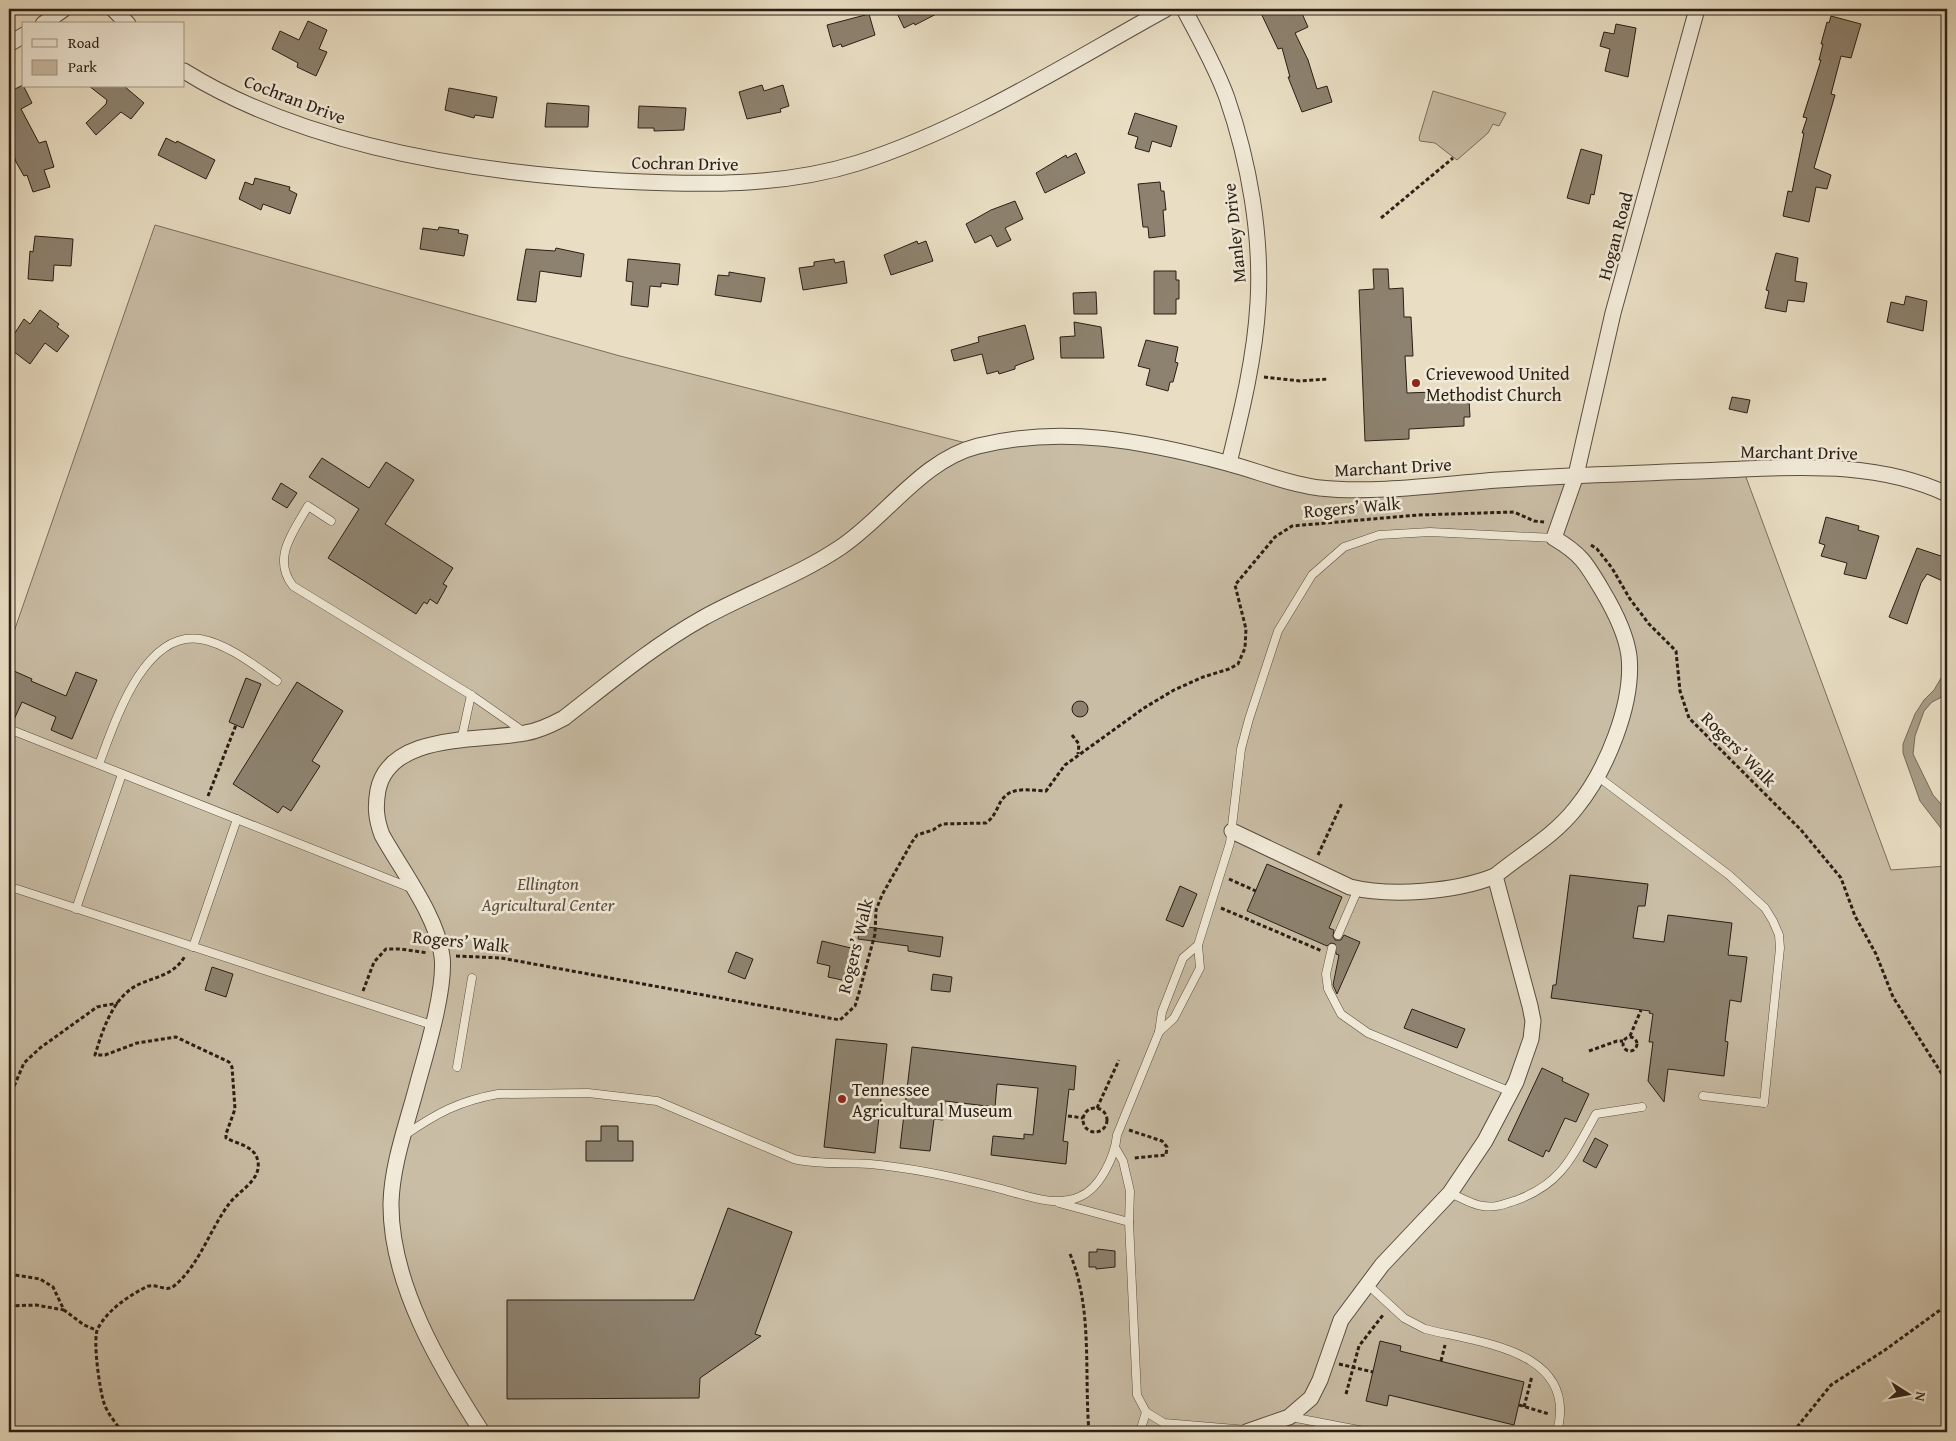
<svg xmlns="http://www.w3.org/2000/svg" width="1956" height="1441" font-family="'Gentium Book Plus',serif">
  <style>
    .green { fill: #c9bda5; stroke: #7a6e5d }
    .water { fill: #a89d88; stroke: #766a5a }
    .building { fill: #8d826f; stroke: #2a1e15 }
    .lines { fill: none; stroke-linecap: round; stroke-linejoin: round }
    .lane-casing { stroke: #5a4e40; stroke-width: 9 }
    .street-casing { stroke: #5a4e40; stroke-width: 17 }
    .path { stroke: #2a1e15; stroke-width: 3; stroke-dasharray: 4 2.5; stroke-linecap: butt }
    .lane { stroke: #f1ead8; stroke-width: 8 }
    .street { stroke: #f1ead8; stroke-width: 15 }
    .poi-dot { fill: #8f2418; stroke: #f1ead8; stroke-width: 2 }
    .labels { text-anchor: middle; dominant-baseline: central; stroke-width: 5; stroke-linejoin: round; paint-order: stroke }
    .street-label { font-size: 18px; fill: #2a1e15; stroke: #f1ead8 }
    .poi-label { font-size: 18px; fill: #2a1e15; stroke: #f1ead8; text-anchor: start }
    .park-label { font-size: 18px; font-style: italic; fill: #5a4e40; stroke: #f1ead8 }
  </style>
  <rect width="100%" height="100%" fill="#e9dec3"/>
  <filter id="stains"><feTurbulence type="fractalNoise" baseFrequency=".004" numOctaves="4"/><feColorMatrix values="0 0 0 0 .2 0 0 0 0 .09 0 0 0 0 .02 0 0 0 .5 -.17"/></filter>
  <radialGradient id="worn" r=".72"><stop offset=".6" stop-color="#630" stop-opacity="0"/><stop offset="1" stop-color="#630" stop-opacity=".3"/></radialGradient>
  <!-- green -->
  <g class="green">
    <path d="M1433,91l73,22 -7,13 -6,-2 -5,9 -31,27 -22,-17 -15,-2 -1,-3z"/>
    <path d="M155,225l465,131 358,90 109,-10 215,49 441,-16 148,401 56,-4v566h-1938v-786z"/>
  </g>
  <!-- water -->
  <path class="water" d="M1947,668v17l-7,13 -8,4 -8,9 -9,25 -2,18 20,41 14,16v25l-27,-35 -17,-48v-9l12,-30 9,-14 10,-10z"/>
  <!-- building -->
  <g class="building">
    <path d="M895,9h51l-31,16 -1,-2 -10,5z"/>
    <path d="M1259,9h41l8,18 -13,6 13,27 9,29 10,-3 5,16 -30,10 -14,-35h2l-8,-29 -4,1z"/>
    <path d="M869,14l6,21 -33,12 -1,-3 -8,3 -6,-22z"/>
    <path d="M1831,16l30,8 -10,34 -10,-2 -10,38 4,1 -21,73 17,7 -4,14 -11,-2 -7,35 -26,-6 5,-25 4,1 12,-59h-2l5,-15 -4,-1 18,-57h-2l4,-16h-2l6,-22 2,1z"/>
    <path d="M308,21l19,9 -8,19 8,3 -11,24 -19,-9 1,-4 -26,-14 8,-18 19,9z"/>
    <path d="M1616,24l20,4 -8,49 -23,-6 5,-22 -10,-3 4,-14 10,2z"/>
    <path d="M23,85l9,18 -11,6 18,34 7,-2 8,26 -10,3 6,17 -17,5 -6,-17 -3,1 -8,-14 -7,-22v-53l2,4z"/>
    <path d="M762,85l2,6 19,-6 6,21 -9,3 1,3 -34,7 -8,-27z"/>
    <path d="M89,86h35l20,17 -13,16 -10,-7 -25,23 -10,-12 20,-19 1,-4z"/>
    <path d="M449,88l48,9 -4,21 -18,-3 -1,3 -29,-8z"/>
    <path d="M547,103l42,3 -1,21h-43z"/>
    <path d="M639,106l47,2 -2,22 -30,1v-3h-16z"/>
    <path d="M1135,113l42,13 -6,21 -19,-6 -3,11 -14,-4 3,-11 -10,-3z"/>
    <path d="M166,138l10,5 1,-2 38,19 -9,19 -48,-24z"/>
    <path d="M1581,149l21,6 -8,40 -3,-1 -2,10 -22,-6z"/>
    <path d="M1076,153l9,20 -40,20 -9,-20 30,-18 1,3z"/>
    <path d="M255,178l35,9 -1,3 8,4 -7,20 -27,-10 -2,6 -22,-11 6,-17 8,3z"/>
    <path d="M1160,182l1,9h3l2,19h-3l2,26 -16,2 -1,-11h-5l-5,-43z"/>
    <path d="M1015,201l8,18 -18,9 6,12 -14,7 -6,-12 -16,8 -9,-19 25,-14z"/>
    <path d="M439,227l20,3 -1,3 10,2 -4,21 -44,-7 3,-21 15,2z"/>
    <path d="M35,236l38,3 -2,27 -17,-1 -1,16 -25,-2 2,-28 3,1z"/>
    <path d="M917,241l1,3 8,-3 7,20 -42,14 -7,-20z"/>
    <path d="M556,248l28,6 -3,23 -41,-6 -4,31 -19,-2 9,-51 29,2z"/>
    <path d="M1776,253l22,5 -3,23 12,2 -3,19 -16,-2 -2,12 -21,-4 4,-17 -3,-1z"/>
    <path d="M628,259l52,5 -2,21 -17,-2v4l-11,-1 -2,21 -17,-2 2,-23 -7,-1z"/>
    <path d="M834,259l1,4 9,-2 3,22 -44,7 -4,-22 15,-2v-4z"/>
    <path d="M1373,269h15l1,20 14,-1 1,29h7l2,39h-8l2,37 55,-2 1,8h6l1,18h-6v9l-55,3v10l-44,2 -6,-151 15,-1z"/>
    <path d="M1154,271h22v9h3v19h-3v15h-22z"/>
    <path d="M729,272l36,6 -4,24 -46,-7 3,-20 11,1z"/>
    <path d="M1096,292l1,22h-23l-1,-21z"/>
    <path d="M1906,296l21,5 -4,30 -36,-9 4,-20 13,3z"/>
    <path d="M40,310l19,14 -2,3 12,9 -12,16 -12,-9 -15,21 -21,-16v-6l15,-23 6,5z"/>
    <path d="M1074,322l27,5 3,31h-43l-1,-21 15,-1z"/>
    <path d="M1025,325l9,34 -19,7v3l-16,5 -1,-3 -11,3 -5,-20 -28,7 -3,-11 28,-8 -1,-5z"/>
    <path d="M1146,340l32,7 -3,15 3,1 -5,19h-3l-2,9 -22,-6 4,-16 -12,-3z"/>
    <path d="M1732,397l18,3 -3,13 -18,-4z"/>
    <path d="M322,458l47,30 17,-26 28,18 -29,44 68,44 -10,16 4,2 -10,18 -7,-5 -3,5 -3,-2 -8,12 -88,-56 31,-49 -50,-32z"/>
    <path d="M281,483l16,10 -10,15 -15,-9z"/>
    <path d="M1826,517l33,9 -1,4 21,6 -13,43 -22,-5 3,-11 -26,-7 4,-11 -6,-2z"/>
    <path d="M1917,548l30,10v25l-20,-9 -6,9 -14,41 -18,-7z"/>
    <path d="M14,671l18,8 -1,2 35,15 10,-24 21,8 -25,59 -21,-9 5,-13 -34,-15 -10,22 -3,-1v-41z"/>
    <path d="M246,678l15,6 -18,44 -14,-6z"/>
    <path d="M297,682l46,29 -31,50 8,5 -29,45 -8,-5 -5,7 -45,-29z"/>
    <circle cx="1080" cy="709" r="8"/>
    <path d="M1267,864l75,33 -13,31 5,2 -1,6 2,4h6l3,-5 16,7 -23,52 -4,-9 6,-30 -3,-1 -1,-10 -4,-1 -4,3 -80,-35z"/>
    <path d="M1570,875l78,9 -3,22h-7l-5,32 31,4 4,-27 64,8 -4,32 19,2 -6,45 -11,-2 -5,41 3,1 -4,34 -56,-7 -4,33 -16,-21 5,-39h-4l4,-28 -4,-1 1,-2 -99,-13 2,-13h3z"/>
    <path d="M1180,886l17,8 -14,33 -17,-7z"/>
    <path d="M860,926l83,11 -3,20 -32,-6v-5l-50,-7z"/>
    <path d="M822,941l33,8 -8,32 -19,-4 2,-11 -13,-3z"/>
    <path d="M736,952l17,7 -8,20 -17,-7z"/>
    <path d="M212,967l21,7 -7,23 -21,-7z"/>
    <path d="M933,974l19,3 -2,15 -19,-2z"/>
    <path d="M1412,1009l53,20 -8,19 -53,-20z"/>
    <path d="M836,1039l51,5 -12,109 -51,-6z"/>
    <path d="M912,1047l164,19 -2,24 -5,-1 -6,52 5,1 -2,22 -75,-9 2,-19 31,3v-5l9,1 5,-47 -41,-4 -2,23 -50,-6 -2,19 -9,-1 -4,32 -30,-3z"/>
    <path d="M1542,1068l21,10 -1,3 27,13 -13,28 -11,-4 -16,34 -3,-2 -3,7 -35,-17z"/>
    <path d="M601,1126h17v15h15v20h-47v-20h15z"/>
    <path d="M1595,1138l13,7 -12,23 -13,-7z"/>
    <path d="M728,1208l64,24 -37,102 6,2 -61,42 -1,20 -192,1v-99h187z"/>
    <path d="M1097,1249l18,2v16l-19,2v-2h-7v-15h8z"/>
    <path d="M1380,1341l21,5 -1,5 124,31 -10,43 -125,-30 -2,11 -21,-5z"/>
  </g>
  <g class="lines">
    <defs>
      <g id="lane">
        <path d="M331,521l-23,-15c-14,25 -37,52 -15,80l178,109 53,37"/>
        <path d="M9,729l402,159"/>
        <path d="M461,741l10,-46"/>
        <path d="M99,764c15,-39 44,-134 101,-125 28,5 54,26 77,42"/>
        <path d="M1597,776l132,99 36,33 8,13 6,14 1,13 -16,155 -61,-7"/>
        <path d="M17,889l415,136"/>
        <path d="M76,909l46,-135"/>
        <path d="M1338,935l20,-46"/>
        <path d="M193,947l44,-128"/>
        <path d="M1332,948l-6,26 2,15 13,25 27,19 143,59"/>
        <path d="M1159,1032l3,-20 21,-54 15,-13"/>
        <path d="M457,1067l15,-89"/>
        <path d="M405,1135c32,-22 54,-34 93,-41l90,-1 69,8 137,58c25,6 50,3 76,5 43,4 85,13 127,24 26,6 56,20 82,9 21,-8 36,-41 38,-62l42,-103 15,-14 26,-50 -2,-23 32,-102 11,-94 8,-30 29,-88 34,-56 32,-28 35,-12 51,-3 124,6"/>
        <path d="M1116,1149l7,12 7,30 -1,31 8,173 9,17 18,11 83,7"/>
        <path d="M1450,1193c10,4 22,12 33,13 12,2 22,-2 34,-6 46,-17 56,-45 79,-86l46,-7"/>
        <path d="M1059,1203l70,19"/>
        <path d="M1367,1284l37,34 21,11c55,14 154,21 132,103"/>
        <path d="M1291,1417l78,15"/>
        <path d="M1140,1432l6,-20"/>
      </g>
      <g id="street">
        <path d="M113,9l15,15"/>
        <path d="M1184,9c15,29 32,58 43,89 22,64 35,137 31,205 -3,54 -16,107 -29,160"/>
        <path d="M43,24l21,-15"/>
        <path d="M9,44l15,-9"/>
        <path d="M184,71c124,77 292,102 436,110 80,4 161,6 238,-18 109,-35 208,-99 308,-154"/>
        <path d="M1232,831l118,56c41,10 105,5 145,-11"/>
        <path d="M482,1432c-42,-65 -92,-149 -91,-229 1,-40 17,-82 27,-121 9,-32 28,-95 24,-126 -5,-40 -40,-85 -60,-121 -6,-16 -7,-28 -4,-45 12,-58 102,-48 147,-57 14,-2 26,-8 39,-15 45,-35 89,-72 139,-100 45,-25 95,-42 138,-71 46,-31 81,-87 137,-101 84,-21 166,-5 249,17 31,8 60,21 93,25 54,6 123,-4 178,-8 82,-6 163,-7 245,-11 69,-3 140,-5 204,25"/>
        <path d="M1246,1432l43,-15 22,-19 9,-18 21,-60 41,-55 68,-72 35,-52 31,-59 15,-43 2,-18 -3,-15 -35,-130c29,-24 57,-38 81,-68 30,-37 58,-104 53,-152 -3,-23 -15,-46 -27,-66 -16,-27 -21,-36 -48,-52l22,-63 37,-162 84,-304"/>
      </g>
    </defs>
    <!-- lane casing -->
    <use href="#lane" class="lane-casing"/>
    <!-- street casing -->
    <use href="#street" class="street-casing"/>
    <!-- path -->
    <g class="path">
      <path d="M1381,218l72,-60"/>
      <path d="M1264,377l36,4 28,-2"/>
      <path d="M1591,545l6,4 15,19 18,31 19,25 27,27 4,40 9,27 112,112 40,48 14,38 21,38 17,43 54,85"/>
      <path d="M1072,735l7,9 -1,10"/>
      <path d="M208,796l28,-71"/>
      <path d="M1318,855l24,-52"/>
      <path d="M1229,879l27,12"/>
      <path d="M1221,908l101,43"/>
      <path d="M456,956l45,2 339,62 15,-14 4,-13 16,-59 1,-24 6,-15 30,-53 5,-7 16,-5 9,-6 44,-1c6,-4 9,-10 12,-16 9,-22 27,-17 48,-16l19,-26 79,-57 30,-18 29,-13 26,-8 9,-5 7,-16 1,-19 -11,-44 40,-48 17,-11 126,-11 96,-3 20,9 10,1"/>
      <path d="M363,991l11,-29 12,-13h15l27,4"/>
      <path d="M1630,1036l11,-26"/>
      <circle cx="1630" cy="1044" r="7"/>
      <path d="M1589,1051l28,-10h6"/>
      <path d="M9,1098l15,-35 16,-15 57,-41 21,-4"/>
      <circle cx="1095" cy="1120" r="12"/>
      <path d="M1097,1108l22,-48"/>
      <path d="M1068,1116l15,2"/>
      <path d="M1129,1130l33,11 5,6 -1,8 -32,3"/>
      <path d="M1070,1254c23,55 14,119 19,178"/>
      <path d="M9,1274l31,5 13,8 11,23 20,15 12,5"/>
      <path d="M9,1286l5,-12"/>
      <path d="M9,1306l27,-1 28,5"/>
      <path d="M1441,1361l4,-16"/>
      <path d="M1339,1364l34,8"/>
      <path d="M1346,1394l13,-48 24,-31"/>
      <path d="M1519,1405l30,9"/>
      <path d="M1524,1407l8,-31"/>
      <path d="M122,1432c-6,-9 -15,-19 -18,-29 -4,-11 -12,-65 -6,-75 11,-19 29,-31 48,-41 10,-5 19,6 28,-1 25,-20 36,-57 55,-82 9,-13 32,-23 29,-42 -2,-16 -21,-18 -32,-24v-4l9,-25 -3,-42 -3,-5 -53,-25 -39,6 -32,12h-10c6,-20 14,-45 29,-60 19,-20 46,-13 61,-39"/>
      <path d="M1793,1432l38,-47 54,-35 62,-45"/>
    </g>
    <!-- lane -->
    <use href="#lane" class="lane"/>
    <!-- street -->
    <use href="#street" class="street"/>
  </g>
  <!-- markers -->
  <g class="poi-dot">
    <circle cx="1416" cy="383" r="5"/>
    <circle cx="842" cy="1099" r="5"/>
  </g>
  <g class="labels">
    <!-- street labels -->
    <g class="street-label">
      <text transform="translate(295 99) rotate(21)">Cochran Drive</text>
      <text transform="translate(685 163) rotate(1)">Cochran Drive</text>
      <text transform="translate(1234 233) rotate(-96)">Manley Drive</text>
      <text transform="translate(1615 236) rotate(-75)">Hogan Road</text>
      <text transform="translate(1799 452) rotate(1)">Marchant Drive</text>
      <text transform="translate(1393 467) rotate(-3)">Marchant Drive</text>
      <text transform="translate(1352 507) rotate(-5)">Rogers’ Walk</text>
      <text transform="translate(1739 749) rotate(45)">Rogers’ Walk</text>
      <text transform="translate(461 941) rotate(6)">Rogers’ Walk</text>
      <text transform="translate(855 946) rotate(-76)">Rogers’ Walk</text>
    </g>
    <!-- poi labels -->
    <g class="poi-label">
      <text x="1426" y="373">Crievewood United<tspan x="1426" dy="21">Methodist Church</tspan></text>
      <text x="852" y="1089">Tennessee<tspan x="852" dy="21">Agricultural Museum</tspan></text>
    </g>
    <!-- park labels -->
    <g class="park-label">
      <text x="548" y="883">Ellington<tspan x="548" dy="21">Agricultural Center</tspan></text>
    </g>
  </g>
  <!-- margin -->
  <rect width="1956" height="1441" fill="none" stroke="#e9dec3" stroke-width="30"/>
  <rect x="10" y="10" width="1936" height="1421" fill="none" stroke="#2a1e15" stroke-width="2.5"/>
  <rect x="15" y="15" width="1926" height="1411" fill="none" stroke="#2a1e15"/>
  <!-- legend -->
  <rect x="22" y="22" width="162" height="65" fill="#f1ead8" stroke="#a1988a"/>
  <rect x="32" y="39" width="25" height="8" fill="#f1ead8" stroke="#a1988a"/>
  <text x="68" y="48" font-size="15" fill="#2a1e15">Road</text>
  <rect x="32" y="60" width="25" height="15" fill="#c9bda5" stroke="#a1988a"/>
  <text x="68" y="72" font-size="15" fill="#2a1e15">Park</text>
  <!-- north arrow -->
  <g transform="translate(1908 1394) rotate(101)" stroke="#f1ead8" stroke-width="4" paint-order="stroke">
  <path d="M0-4L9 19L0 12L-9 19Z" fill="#2a1e15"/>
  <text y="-8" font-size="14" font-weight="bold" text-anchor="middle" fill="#2a1e15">N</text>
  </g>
  <rect width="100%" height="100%" filter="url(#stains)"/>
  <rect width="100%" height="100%" fill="url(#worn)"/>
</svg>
